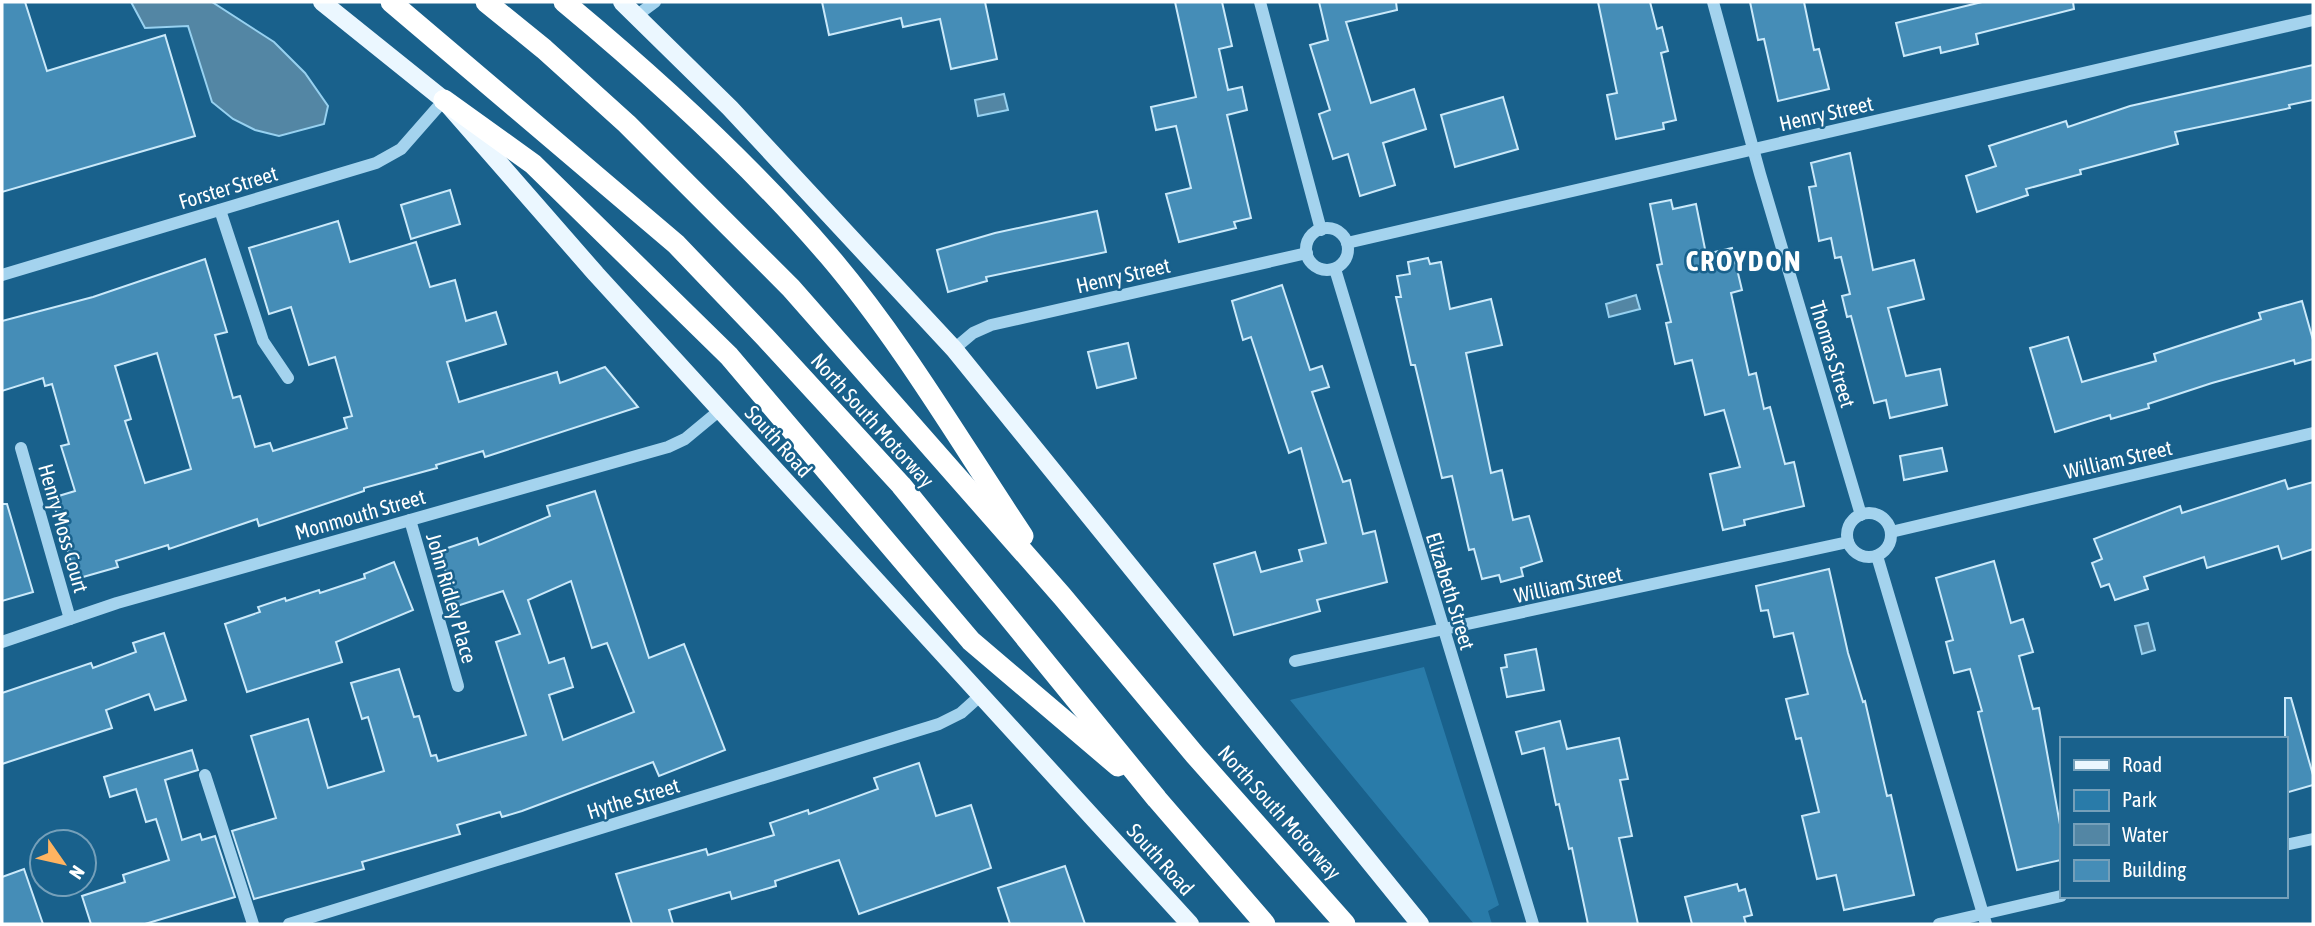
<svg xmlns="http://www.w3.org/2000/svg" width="2315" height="926" font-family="'Asap Condensed',sans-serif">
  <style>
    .green { fill: #297ba9 }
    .water { fill: #5386a4; stroke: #97d1f0; stroke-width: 2 }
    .building { fill: #458db7; stroke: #cae9fa; stroke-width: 2; fill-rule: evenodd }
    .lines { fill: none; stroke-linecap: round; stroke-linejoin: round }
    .minor { stroke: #a4d3ee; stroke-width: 12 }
    .major { stroke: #ebf7ff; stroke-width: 18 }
    .highway { stroke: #fff; stroke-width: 21 }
    .labels { text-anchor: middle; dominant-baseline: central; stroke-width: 5; stroke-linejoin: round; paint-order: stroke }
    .street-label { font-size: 21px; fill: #fff; stroke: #19618c }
    .district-label { font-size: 28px; font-weight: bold; letter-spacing: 2px; fill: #fff; stroke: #19618c }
  </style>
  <rect width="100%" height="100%" fill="#19618c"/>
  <!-- green -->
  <path class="green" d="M1424,667l75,238 -11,6 4,13h-18l-184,-224z"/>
  <!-- water -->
  <g class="water">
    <path d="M131,2h81l62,40 31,31 23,33 -4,18 -45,12 -24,-6 -22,-11 -21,-17 -24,-76 -43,2z"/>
    <path d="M1004,94l4,16 -30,6 -3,-16z"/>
    <path d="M1636,295l4,14 -31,8 -3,-13z"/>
    <path d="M2148,623l7,27 -13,4 -7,-28z"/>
  </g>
  <!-- building -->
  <g class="building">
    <path d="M2,2h23l22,69 118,-36 30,101 -193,56z"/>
    <path d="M822,2h163l12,57 -46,10 -11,-50 -37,8 -2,-9 -72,17z"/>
    <path d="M1175,2h47l10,44 -13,3 9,41 14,-3 5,23 -20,5 24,103 -17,4 2,6 -57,14 -13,-48 25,-6 -15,-62 -20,4 -5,-23 45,-10z"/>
    <path d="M1319,2h77l1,8 -51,12 25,81 43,-14 12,40 -43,14 12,42 -35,11 -12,-42 -15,5 -14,-45 11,-4 -20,-65 18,-5z"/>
    <path d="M1598,2h52l7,27 5,-2 6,24 -7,2 15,67 -13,3 1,6 -48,10 -9,-44 10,-2z"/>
    <path d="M1750,2h54l10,48 5,-1 10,40 -51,12 -14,-62 -6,1z"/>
    <path d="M1982,2h91l1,7 -98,25 2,10 -37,9 -1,-6 -36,9 -8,-33z"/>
    <path d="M2313,65v35l-24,5 1,3 -115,24 3,12 -98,26 1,4 -55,15 2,6 -51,17 -11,-36 30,-10 -7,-20 77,-25 2,6 62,-21z"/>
    <path d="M1503,97l15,52 -63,18 -14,-52z"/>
    <path d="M1850,153l23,117 41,-10 10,39 -36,9 18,68 34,-7 7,36 -57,13 -4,-18 -12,3 -23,-87 -4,1 -5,-21 8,-2 -9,-37 -6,1 -4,-20 -12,3 -10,-54 7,-1 -5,-23z"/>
    <path d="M450,190l10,34 -49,15 -10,-34z"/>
    <path d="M1671,200l2,9 23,-5 10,50 26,-6 10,42 -11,3 18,82 7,-2 8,36 6,-2 15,57 9,-2 10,44 -60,14 1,5 -22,5 -13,-56 30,-7 -16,-57 -19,5 -13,-55 -17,4 -9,-41 5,-1 -14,-57 5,-1 -12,-60z"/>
    <path d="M1097,211l9,41 -120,25 1,4 -39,11 -11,-42 58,-17z"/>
    <path d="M338,221l12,41 66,-20 14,45 25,-7 11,41 30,-9 10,32 -59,18 12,40 98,-30 3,11 45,-16 33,40 -153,50 -2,-6 -47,14 1,3 -73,20v3l-105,35 -2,-7 -88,30 -1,-4 -52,16 2,6 -42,12 -24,-81 23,-7 -14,-45 8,-2 -17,-60 -7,2 -2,-8 -41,13v-70l91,-24 112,-38 22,73 -12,3 18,63 7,-2 15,51 15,-4 3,8 74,-23 -3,-10 8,-2 -17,-59 -26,8 -18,-58 -22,7 -20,-66zM157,353l34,116 -46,14 -20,-62 6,-2 -16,-53z"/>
    <path d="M1428,258l2,6 11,-2 9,47 41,-10 11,46 -36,8 25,120 11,-3 11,50 16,-4 13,45 -21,7 2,8 -22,6 -2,-7 -17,4 -8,-30 -5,1 -17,-74 -10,2 -27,-113h-4l-15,-68h5l-4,-21 13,-2 -2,-12z"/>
    <path d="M1282,285l28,85 12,-4 7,21 -17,5 31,90 7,-2 13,54 12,-3 12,51 -70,18 3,11 -86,24 -20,-71 41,-12 6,20 41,-11 -3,-11 27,-7 -25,-95 -12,5 -38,-116 -8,3 -11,-39z"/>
    <path d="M2302,301l11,39v19l-18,5 -1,-4 -82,23 -64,21 1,4 -38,11 -1,-4 -55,17 -25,-84 38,-11 14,45 74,-21 -2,-7 107,-35 -2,-6z"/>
    <path d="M1128,343l8,35 -39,10 -9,-36z"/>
    <path d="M1942,448l5,23 -43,9 -4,-24z"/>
    <path d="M2285,480l3,9 25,-7v67l-31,10 -4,-13 -71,22 -3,-11 -60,20 4,12 -33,11 -6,-16 -8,3 -9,-24 10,-4 -8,-20 86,-33 2,7z"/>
    <path d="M595,491l54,167 35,-14 41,106 -66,26 -6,-14 -131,49 -20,6 -2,-5 -43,13 3,9 -98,28 2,7 -110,30 -22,-68 44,-13 -25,-82 57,-17 20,69 56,-17 -16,-54 -6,2 -11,-36 48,-14 15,48 5,-1 12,40 5,-1 2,6 88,-26 -30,-93 24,-8 -17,-43 -46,15 -18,-55 38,-13 2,7 71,-29 -3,-10zM571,581l21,67 15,-5 27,69 -71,28 -14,-45 24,-8 -9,-29 -15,5 -21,-63z"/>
    <path d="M2,504h5l26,88 -31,9z"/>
    <path d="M1994,561l17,62 12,-4 10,33 -14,4 14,53 6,-1 22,122v30l-44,10 -39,-158 4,-1 -12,-42 -16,4 -8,-31 7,-2 -17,-62z"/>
    <path d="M394,562l19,48 -77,32 6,20 -95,30 -22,-68 35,-12 -2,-5 27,-9 1,3 33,-11 1,3 45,-15 -1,-4z"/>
    <path d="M1829,569l19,84 15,49 2,-1 22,95 4,-1 23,100 -70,15 -8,-35 -19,4 -15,-63 17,-4 -18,-74 -5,1 -10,-40 22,-5 -15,-61 -19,4 -6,-27 -7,1 -5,-25z"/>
    <path d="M164,633l22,67 -31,10 -6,-16 -43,16 6,18 -110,36v-71l89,-30 2,5 43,-16 -3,-9z"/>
    <path d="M1536,649l8,41 -37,7 -6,-29 6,-1 -2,-12z"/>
    <path d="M2285,698h6l22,77v10l-28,8z"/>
    <path d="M1560,721l7,28 52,-11 9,41 -8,1 12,56 -13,2 19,86h-50l-16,-76 -3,1 -10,-45 -3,1 -12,-57 -22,6 -6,-22z"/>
    <path d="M192,750l6,20 -33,10 17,60 18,-6 2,6 13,-4 20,61 -90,27h-54l-9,-28 43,-14 -2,-7 46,-15 -13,-41 -10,3 -10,-33 -26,8 -6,-20z"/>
    <path d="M919,763l17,53 35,-11 20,63 -132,46 -20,-54 -64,21 1,5 -44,13 -2,-7 -61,18 4,14h-41l-16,-50 90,-25 2,6 66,-20 -4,-12 38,-13 1,4 69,-25 -4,-11z"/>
    <path d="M1065,866l20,58h-75l-12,-36z"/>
    <path d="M24,869l19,55h-41v-47z"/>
    <path d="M1737,884l2,7 6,-2 7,26 -8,2 2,7h-54l-7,-27z"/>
  </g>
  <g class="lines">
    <!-- minor -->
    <g class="minor">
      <path d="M1260,2l61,228"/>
      <path d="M1713,2l47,172 101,341"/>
      <path d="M636,16l19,-14"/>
      <path d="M220,210l43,131 25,37"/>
      <circle cx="1327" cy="249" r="21"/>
      <path d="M1347,243l966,-223"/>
      <path d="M1335,269l198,655"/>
      <path d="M2,275l374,-112 25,-14 43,-49"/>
      <path d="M954,349l19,-16 18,-8 316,-72"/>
      <path d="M21,448l49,171"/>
      <circle cx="1869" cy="535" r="22"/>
      <path d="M410,520l48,166"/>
      <path d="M1891,532l422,-99"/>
      <path d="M1877,556l109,368"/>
      <path d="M2,642l115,-39 551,-156 17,-8 35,-29"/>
      <path d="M1295,661l553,-119"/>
      <path d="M205,775l48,149"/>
      <path d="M2285,845l28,-6"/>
      <path d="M289,924l650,-200 22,-11 20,-18"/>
      <path d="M1939,924l122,-28"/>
    </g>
    <!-- major -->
    <g class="major">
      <path d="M322,2l122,98 152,174 594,650"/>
      <path d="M622,2l108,106 224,241 466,575"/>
    </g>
    <!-- highway -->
    <g class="highway">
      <path d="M391,2l285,242 89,93 136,148 256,314 108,125"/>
      <path d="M486,2l58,47 83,75 164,164 271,308 133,159 150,169"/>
      <path d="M564,2c94,78 185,161 265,254 73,86 131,186 194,280"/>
      <path d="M444,100l89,64 196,192 242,285 147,125"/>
    </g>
  </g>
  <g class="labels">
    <!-- street labels -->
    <g class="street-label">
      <text transform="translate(1826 113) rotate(-13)">Henry Street</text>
      <text transform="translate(228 187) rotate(-17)">Forster Street</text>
      <text transform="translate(1123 275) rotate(-13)">Henry Street</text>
      <text transform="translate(1833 354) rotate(73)">Thomas Street</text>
      <text transform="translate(873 420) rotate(48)">North South Motorway</text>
      <text transform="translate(779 441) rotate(48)">South Road</text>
      <text transform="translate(2118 459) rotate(-13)">William Street</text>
      <text transform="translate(360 514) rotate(-16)">Monmouth Street</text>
      <text transform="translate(64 528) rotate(74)">Henry Moss Court</text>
      <text transform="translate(1568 584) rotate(-12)">William Street</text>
      <text transform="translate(1451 591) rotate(73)">Elizabeth Street</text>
      <text transform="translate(452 598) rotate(74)">John Ridley Place</text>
      <text transform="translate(633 798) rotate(-17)">Hythe Street</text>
      <text transform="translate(1280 812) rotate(48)">North South Motorway</text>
      <text transform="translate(1161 859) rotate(48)">South Road</text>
    </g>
    <!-- district labels -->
    <g class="district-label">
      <text x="1744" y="261">CROYDON</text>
    </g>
  </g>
  <!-- border -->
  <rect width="2315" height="926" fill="none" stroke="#ffffff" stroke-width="7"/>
  <!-- legend -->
  <rect x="2060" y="737" width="228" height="161" fill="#19618c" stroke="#75a0ba" stroke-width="2"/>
  <rect x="2074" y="760" width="35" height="10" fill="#ebf7ff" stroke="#75a0ba" stroke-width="2"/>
  <text x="2122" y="772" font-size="21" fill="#ffffff">Road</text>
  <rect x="2074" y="790" width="35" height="21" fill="#297ba9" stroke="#75a0ba" stroke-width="2"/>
  <text x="2122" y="807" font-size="21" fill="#ffffff">Park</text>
  <rect x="2074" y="824" width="35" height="21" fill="#5386a4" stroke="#75a0ba" stroke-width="2"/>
  <text x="2122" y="842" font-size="21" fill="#ffffff">Water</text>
  <rect x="2074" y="860" width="35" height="21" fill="#458db7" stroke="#75a0ba" stroke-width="2"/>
  <text x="2122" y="877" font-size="21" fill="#ffffff">Building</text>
  <!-- north arrow -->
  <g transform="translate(63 863) rotate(124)"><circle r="33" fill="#19618c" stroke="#75a0ba" stroke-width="2"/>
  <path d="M0-5L12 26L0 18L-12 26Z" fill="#ffb461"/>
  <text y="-10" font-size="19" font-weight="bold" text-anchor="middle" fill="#ffffff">N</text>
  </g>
</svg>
